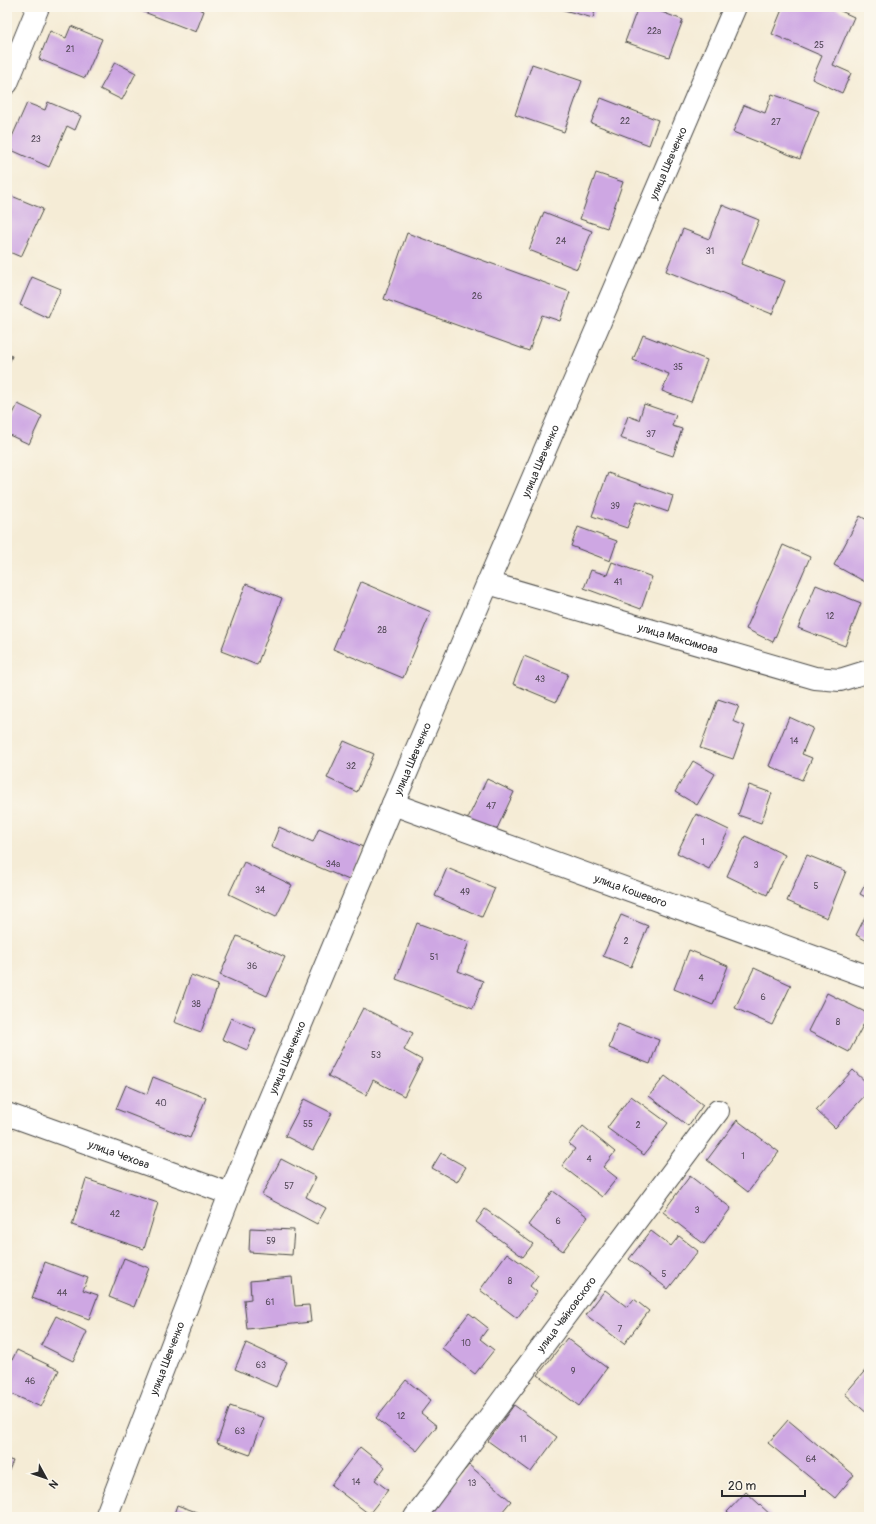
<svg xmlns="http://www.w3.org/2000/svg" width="876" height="1524" font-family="Pangolin,sans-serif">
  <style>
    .building { fill: #cea7e3 }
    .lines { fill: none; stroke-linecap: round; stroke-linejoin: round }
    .street-casing { stroke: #494845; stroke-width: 24 }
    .street { stroke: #fff; stroke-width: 22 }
    .labels { text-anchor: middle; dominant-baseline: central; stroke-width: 3; stroke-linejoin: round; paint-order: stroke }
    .number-label { font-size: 9px; fill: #544a59 }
    .street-label { font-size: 11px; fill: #2b2b2b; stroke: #fbf7ec }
  </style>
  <rect width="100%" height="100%" fill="#fbf7ec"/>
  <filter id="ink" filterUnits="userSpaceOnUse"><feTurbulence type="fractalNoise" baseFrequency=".025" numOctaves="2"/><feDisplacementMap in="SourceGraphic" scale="8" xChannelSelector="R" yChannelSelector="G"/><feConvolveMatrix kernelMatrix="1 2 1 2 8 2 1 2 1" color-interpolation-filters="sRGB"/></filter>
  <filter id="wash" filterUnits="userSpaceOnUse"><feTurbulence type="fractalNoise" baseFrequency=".012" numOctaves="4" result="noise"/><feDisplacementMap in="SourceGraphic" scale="16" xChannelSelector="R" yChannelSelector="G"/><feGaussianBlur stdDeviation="0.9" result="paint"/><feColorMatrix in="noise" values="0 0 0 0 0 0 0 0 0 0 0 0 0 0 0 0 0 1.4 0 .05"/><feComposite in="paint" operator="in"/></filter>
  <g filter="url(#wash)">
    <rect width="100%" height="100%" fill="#f5ecd6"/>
    <g id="blocks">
      <!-- building -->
      <g class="building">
        <path d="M131,7h64l9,4 -8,21z"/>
        <path d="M553,7h43l-3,11z"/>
        <path d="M638,7h10l35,13 -14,37 -44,-15z"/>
        <path d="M783,7h49l22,10 -21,48 18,8 -9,20 -30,-14 10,-23 -50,-22z"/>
        <path d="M71,26l31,13 -17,39 -46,-19 11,-28 16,7z"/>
        <path d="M115,62l21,11 -14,27 -22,-11z"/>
        <path d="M532,64l50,17 -18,51 -49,-17z"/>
        <path d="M772,94l47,17 -19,48 -67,-27 11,-27 21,8z"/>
        <path d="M601,98l57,22 -9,25 -58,-22z"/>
        <path d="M48,102l33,14 -6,14 -8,-4 -18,41 -42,-19 20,-45 18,7z"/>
        <path d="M596,173l27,9 -16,46 -27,-9z"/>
        <path d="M7,194l36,15 -22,48 -14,-6z"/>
        <path d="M722,205l37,15 -18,44 44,17 -13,33 -106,-43 17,-42 26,10z"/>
        <path d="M544,212l48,19 -15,38 -48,-19z"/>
        <path d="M407,233l163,59 -10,29 -18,-6 -13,36 -145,-52z"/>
        <path d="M32,277l29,12 -13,29 -28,-13z"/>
        <path d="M643,335l64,25 -16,42 -29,-11 7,-17 -36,-14z"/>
        <path d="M7,354l5,2 -5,12z"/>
        <path d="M18,404l24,12 -13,28 -22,-10v-8z"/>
        <path d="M644,404l32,11 -4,11 10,3 -9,27 -53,-18 8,-22 11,4z"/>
        <path d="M608,473l65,23 -5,16 -31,-11 -10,27 -35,-12z"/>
        <path d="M860,516l9,5v63l-35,-19z"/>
        <path d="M578,527l39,14 -7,20 -39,-15z"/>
        <path d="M783,545l27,12 -37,85 -27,-13z"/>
        <path d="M612,562l40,15 -11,32 -57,-21 7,-18 16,5z"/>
        <path d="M361,582l70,30 -28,66 -70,-29z"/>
        <path d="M246,584l36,14 -25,67 -36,-14z"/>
        <path d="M816,585l45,18 -16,43 -47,-18z"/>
        <path d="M524,656l44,18 -12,28 -43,-18z"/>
        <path d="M718,699l21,7 -6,15 12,5 -12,33 -33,-11z"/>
        <path d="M789,717l24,11 -11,26 10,4 -10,22 -33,-14z"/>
        <path d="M344,741l30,13 -17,38 -30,-14z"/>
        <path d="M869,748v11l-4,-2z"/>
        <path d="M693,761l22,13 -18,31 -22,-13z"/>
        <path d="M487,779l27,13 -19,41 -28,-13z"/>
        <path d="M749,785l23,8 -11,30 -23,-8z"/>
        <path d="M696,814l33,16 -20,39 -32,-16z"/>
        <path d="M279,827l34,15 6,-14 44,19 -14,33 -78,-33z"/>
        <path d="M745,836l40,19 -18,40 -40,-19z"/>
        <path d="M807,855l39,16 -19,47 -40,-17z"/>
        <path d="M244,862l48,23 -16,32 -47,-23z"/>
        <path d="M447,868l48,20 -13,29 -47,-21z"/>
        <path d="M867,881l2,1v17l-9,-5z"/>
        <path d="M869,909v33l-13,-7z"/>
        <path d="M621,915l27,11 -17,41 -28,-11z"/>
        <path d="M417,923l52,19 -11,29 25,10 -10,27 -77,-29z"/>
        <path d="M237,936l48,21 -18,39 -47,-21z"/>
        <path d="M689,950l39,16 -15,39 -39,-16z"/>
        <path d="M754,968l37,17 -19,40 -37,-17z"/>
        <path d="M191,975l27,10 -17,47 -27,-10z"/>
        <path d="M827,993l42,21 -20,38 -41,-21z"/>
        <path d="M363,1008l50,25 -9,17 18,10 -18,36 -31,-16 -7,15 -38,-19z"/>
        <path d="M231,1018l25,11 -9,21 -25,-11z"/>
        <path d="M618,1024l41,16 -9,24 -41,-16z"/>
        <path d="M853,1070l16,15v6l-34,37 -19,-18z"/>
        <path d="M665,1076l38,29 -15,21 -39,-30z"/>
        <path d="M153,1077l53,21 -16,40 -74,-29 10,-24 21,9z"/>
        <path d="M631,1096l37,27 -24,32 -37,-27z"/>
        <path d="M304,1099l28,14 -19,37 -28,-14z"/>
        <path d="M737,1120l42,32 -31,40 -41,-32z"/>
        <path d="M583,1126l32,26 -12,15 14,11 -15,19 -40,-31 13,-17 -6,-5z"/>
        <path d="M441,1153l25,14 -9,15 -25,-14z"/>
        <path d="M281,1159l35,18 -10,20 20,11 -9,16 -55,-29z"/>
        <path d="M690,1176l41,32 -27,36 -41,-32z"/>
        <path d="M86,1179l72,24 -14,46 -72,-24z"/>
        <path d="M553,1191l35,26 -25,34 -35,-26z"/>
        <path d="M485,1209l48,35 -10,13 -47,-35z"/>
        <path d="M250,1228l44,2 -2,25 -43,-3z"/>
        <path d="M651,1231l20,15 8,-10 19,15 -30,38 -39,-30z"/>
        <path d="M507,1253l31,22 -8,11 7,6 -20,26 -37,-28z"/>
        <path d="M124,1258l25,10 -15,39 -25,-10z"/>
        <path d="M45,1262l43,16 -5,12 15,5 -9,24 -57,-21z"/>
        <path d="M292,1277l3,29 14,-1 2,17 -64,7 -3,-29 7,-1 -1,-18z"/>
        <path d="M605,1290l22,17 7,-8 15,12 -25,33 -38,-29z"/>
        <path d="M469,1313l19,15 -8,11 14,11 -19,24 -33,-26z"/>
        <path d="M56,1316l31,16 -14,29 -32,-16z"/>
        <path d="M567,1338l40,30 -28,38 -41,-31z"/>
        <path d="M246,1343l41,19 -11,25 -41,-18z"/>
        <path d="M17,1350l42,20 -18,37 -34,-15v-35l5,3z"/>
        <path d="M869,1366v49l-24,-21z"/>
        <path d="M406,1380l25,20 -10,13 16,13 -20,25 -41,-33z"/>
        <path d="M514,1405l43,32 -26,35 -43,-31z"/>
        <path d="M230,1406l34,12 -14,37 -33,-12z"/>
        <path d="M788,1420l66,55 -19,23 -67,-55z"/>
        <path d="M360,1447l25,20 -10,13 13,10 -19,24 -38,-29z"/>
        <path d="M7,1459l6,2 -6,14z"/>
        <path d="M469,1465l42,36 -13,16h-58l-9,-7z"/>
        <path d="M746,1492l27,25h-40l-6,-5z"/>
        <path d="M177,1505l33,12h-37z"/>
      </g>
    </g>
  </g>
  <g filter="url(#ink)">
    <use href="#blocks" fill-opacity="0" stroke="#494845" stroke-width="1"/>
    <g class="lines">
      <defs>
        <g id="street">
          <path d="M7,83l31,-76"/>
          <path id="s1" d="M488,583l327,95 25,2 29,-9"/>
          <path id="s2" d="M393,804l476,173"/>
          <path id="s3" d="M7,1114l223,80"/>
          <path id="s4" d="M106,1517l124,-323 163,-390 342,-797"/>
          <path id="s5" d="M415,1517l303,-406"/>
        </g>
      </defs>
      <!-- street casing -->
      <use href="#street" class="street-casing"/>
      <!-- street -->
      <use href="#street" class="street"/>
    </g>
  </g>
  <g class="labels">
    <!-- number labels -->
    <g class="number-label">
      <text x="654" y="31">22а</text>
      <text x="819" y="45">25</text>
      <text x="70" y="49">21</text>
      <text x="625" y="121">22</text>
      <text x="776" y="122">27</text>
      <text x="36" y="139">23</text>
      <text x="561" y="241">24</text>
      <text x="710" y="251">31</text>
      <text x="477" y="296">26</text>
      <text x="678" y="367">35</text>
      <text x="651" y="434">37</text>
      <text x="615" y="506">39</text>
      <text x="618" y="582">41</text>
      <text x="830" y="616">12</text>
      <text x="382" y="630">28</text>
      <text x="540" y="679">43</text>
      <text x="794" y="741">14</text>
      <text x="351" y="766">32</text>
      <text x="491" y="806">47</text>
      <text x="703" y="842">1</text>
      <text x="333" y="864">34а</text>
      <text x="756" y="865">3</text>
      <text x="816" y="886">5</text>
      <text x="260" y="890">34</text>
      <text x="465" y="892">49</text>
      <text x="626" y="941">2</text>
      <text x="434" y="957">51</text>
      <text x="252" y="966">36</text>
      <text x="701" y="978">4</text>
      <text x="763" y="997">6</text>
      <text x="196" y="1004">38</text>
      <text x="838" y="1022">8</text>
      <text x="376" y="1055">53</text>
      <text x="161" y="1103">40</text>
      <text x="308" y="1124">55</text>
      <text x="638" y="1125">2</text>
      <text x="743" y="1156">1</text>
      <text x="589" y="1159">4</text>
      <text x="289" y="1186">57</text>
      <text x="697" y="1210">3</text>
      <text x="115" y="1214">42</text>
      <text x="558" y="1221">6</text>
      <text x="271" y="1241">59</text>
      <text x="664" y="1274">5</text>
      <text x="510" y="1281">8</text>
      <text x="62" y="1293">44</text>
      <text x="270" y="1302">61</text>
      <text x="620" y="1329">7</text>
      <text x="466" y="1343">10</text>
      <text x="261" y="1365">63</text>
      <text x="573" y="1371">9</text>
      <text x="30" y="1381">46</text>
      <text x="401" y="1416">12</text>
      <text x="240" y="1431">63</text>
      <text x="523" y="1439">11</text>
      <text x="811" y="1459">64</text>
      <text x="356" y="1482">14</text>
      <text x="472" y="1483">13</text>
    </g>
    <!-- street labels -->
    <g class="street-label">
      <text stroke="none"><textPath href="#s4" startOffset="1466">улица Шевченко</textPath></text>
      <text stroke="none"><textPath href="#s4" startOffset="1142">улица Шевченко</textPath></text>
      <text stroke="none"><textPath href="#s1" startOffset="198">улица Максимова</textPath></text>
      <text stroke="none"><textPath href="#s4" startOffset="818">улица Шевченко</textPath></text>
      <text stroke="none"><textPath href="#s2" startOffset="253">улица Кошевого</textPath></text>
      <text stroke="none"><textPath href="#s4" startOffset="494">улица Шевченко</textPath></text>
      <text stroke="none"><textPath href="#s3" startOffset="119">улица Чехова</textPath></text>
      <text stroke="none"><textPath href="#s5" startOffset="253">улица Чайковского</textPath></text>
      <text stroke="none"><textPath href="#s4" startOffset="170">улица Шевченко</textPath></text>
    </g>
  </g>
  <!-- margin -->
  <rect width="876" height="1524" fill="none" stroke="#fbf7ec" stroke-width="24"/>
  <!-- north arrow -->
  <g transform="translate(46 1478) rotate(130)" stroke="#fbf7ec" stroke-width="3" paint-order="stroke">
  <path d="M0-3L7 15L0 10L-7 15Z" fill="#2b2b2b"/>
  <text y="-6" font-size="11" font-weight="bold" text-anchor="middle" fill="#2b2b2b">N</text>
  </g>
  <!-- scale -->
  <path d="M722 1490v6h83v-6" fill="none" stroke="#2b2b2b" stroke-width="2"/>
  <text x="728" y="1490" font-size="12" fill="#2b2b2b" stroke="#fbf7ec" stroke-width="3" paint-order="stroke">20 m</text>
</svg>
